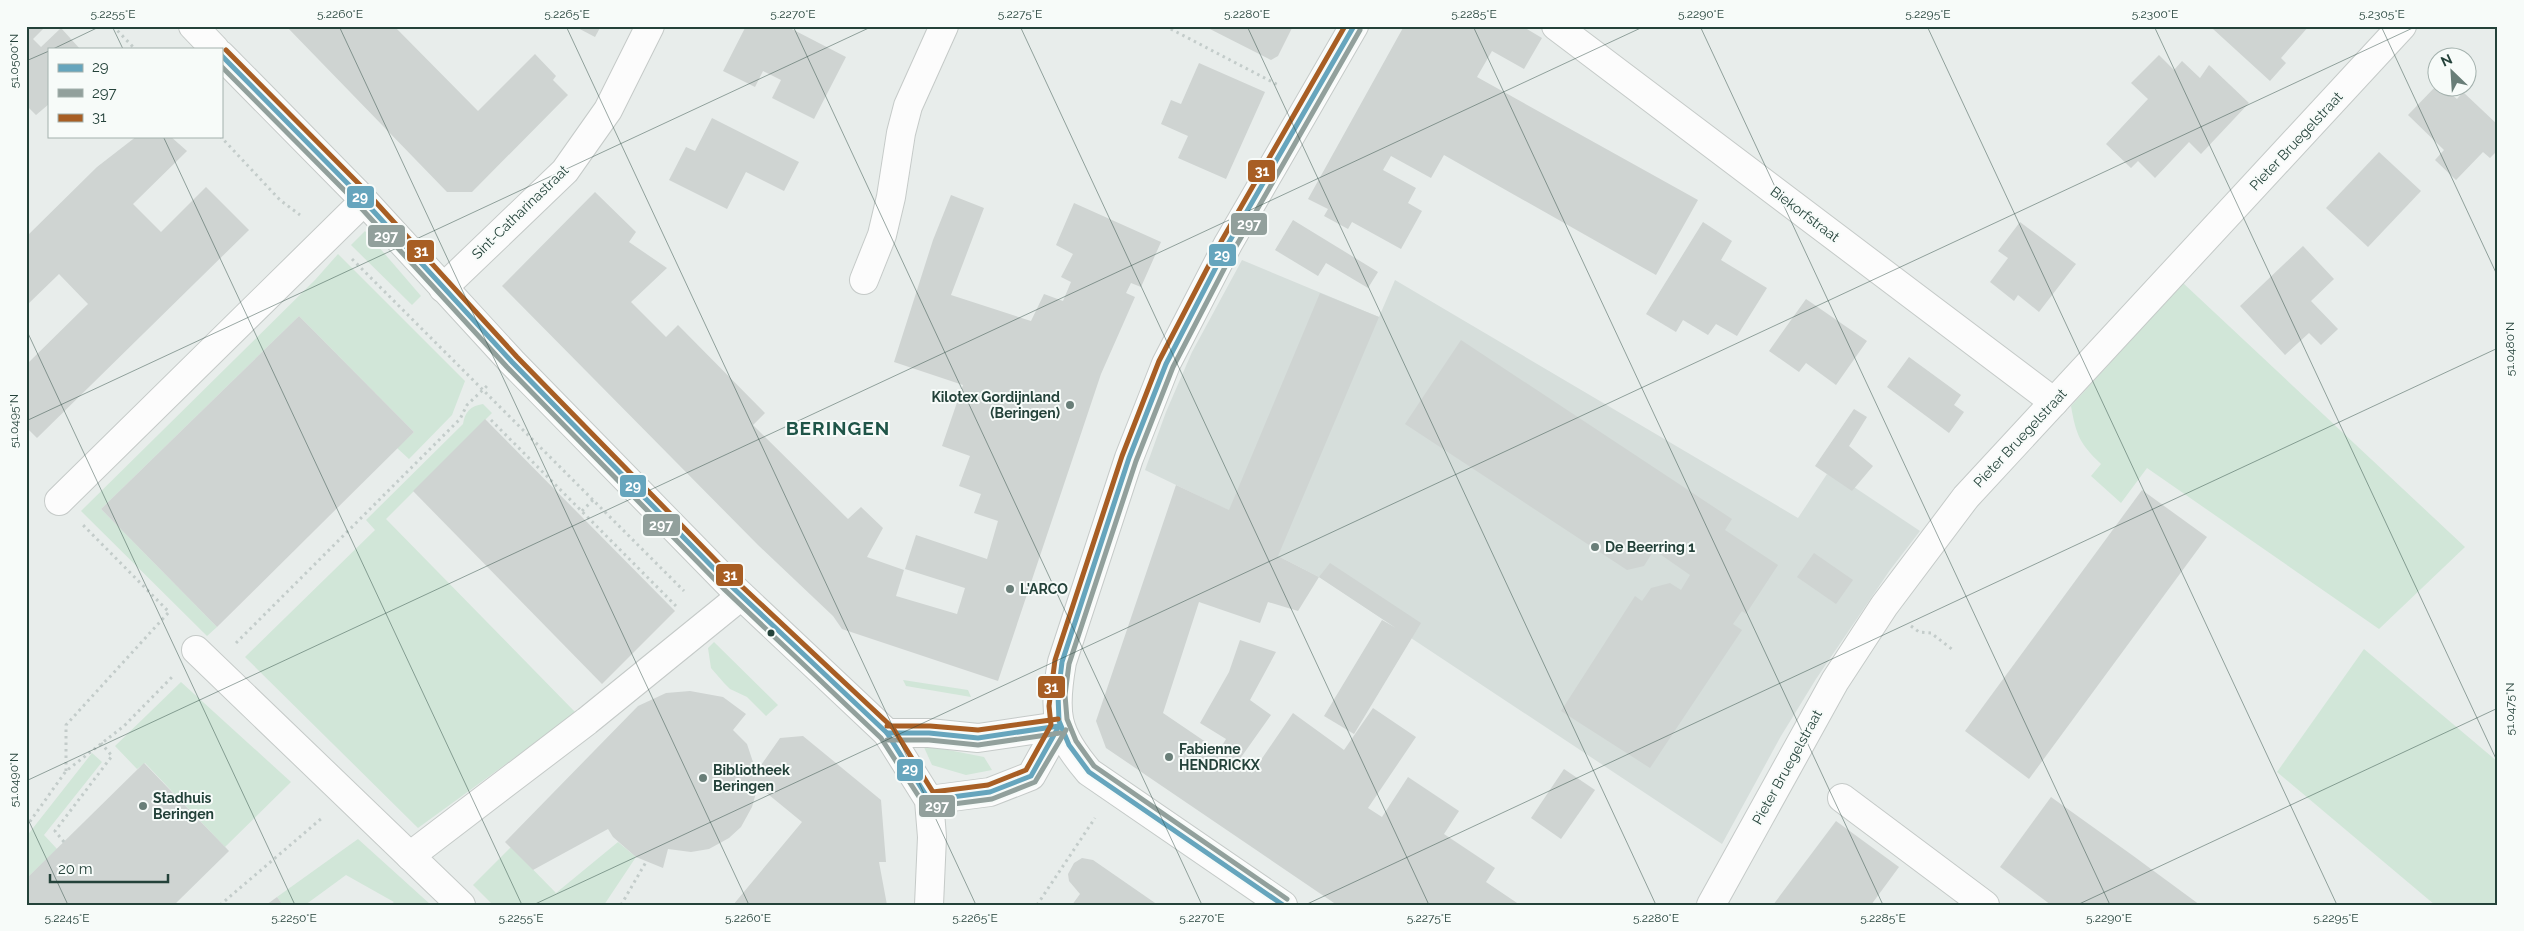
<svg xmlns="http://www.w3.org/2000/svg" width="2524" height="931" font-family="Raleway,sans-serif">
  <style>
    .built { fill: #d6dedb }
    .green { fill: #d1e6d8 }
    .building { fill: #cfd4d2 }
    .lines { fill: none; stroke-linecap: round; stroke-linejoin: round }
    .minor-casing { stroke: #c5cac8; stroke-width: 30 }
    .path { stroke: #c3ccca; stroke-width: 3; stroke-dasharray: 2.5 4; stroke-linecap: butt }
    .minor { stroke: #fcfcfc; stroke-width: 28 }
    .bus-1-casing { stroke: #f7fbf9; stroke-width: 9 }
    .bus-2-casing { stroke: #f7fbf9; stroke-width: 9 }
    .bus-3-casing { stroke: #f7fbf9; stroke-width: 9 }
    .bus-1 { stroke: #66a5bd; stroke-width: 5 }
    .bus-2 { stroke: #92a09c; stroke-width: 5 }
    .bus-3 { stroke: #a85e24; stroke-width: 5 }
    .ticks { fill: none; stroke: #24423a; stroke-width: 1; stroke-opacity: 0.45 }
    .poi-dot { fill: #697e78; stroke: #f7fbf9; stroke-width: 2 }
    .bus-dot { fill: #24423a; stroke: #f7fbf9; stroke-width: 2 }
    .labels { text-anchor: middle; dominant-baseline: central; stroke-width: 4; stroke-linejoin: round; paint-order: stroke }
    .street-label { font-size: 14px; fill: #24423a; stroke: #f7fbf9 }
    .poi-label { font-size: 14px; font-weight: bold; fill: #24423a; stroke: #f7fbf9; text-anchor: start }
    .district-label { font-size: 19px; font-weight: bold; letter-spacing: 1px; fill: #1f5548; stroke: #f7fbf9 }
    .line-badge { stroke: #f7fbf9; stroke-width: 2 }
    .badge-label { font-size: 14px; text-anchor: middle; font-weight: bold; fill: #fff }
    .neatline { fill: none; stroke: #24423a; stroke-width: 2 }
    .ticks-label { font-size: 12px; text-anchor: middle; fill: #24423a }
  </style>
  <rect width="100%" height="100%" fill="#e8edeb"/>
  <!-- built -->
  <path class="built" d="M1242,260l137,57 16,-37 403,238 29,-44 27,13 66,44 -30,39 -74,109 -35,57 -59,108 -403,-267 -41,-21 -50,-46 -83,-40 21,-58 26,-60z"/>
  <!-- green -->
  <g class="green">
    <path d="M365,231l56,65 -9,9 -61,-60z"/>
    <path d="M338,254l127,127 -13,34 -43,44 -12,-11 17,-16 -115,-116 -198,193 116,118 -10,9 -126,-125 234,-231z"/>
    <path d="M2183,283l282,264 -86,82 -232,-161 -26,35 -30,-27 10,-12c-21,-20 -25,-29 -30,-58z"/>
    <path d="M483,404l9,9 -106,106 190,194 -158,115 -173,-171 130,-127 -9,-10 97,-96c2,-12 7,-18 20,-20z"/>
    <path d="M714,642l64,63 -12,11 -19,-19 -17,-8 -6,-6 -13,-15 -3,-20z"/>
    <path d="M2364,649l134,113v143h-63l-158,-133z"/>
    <path d="M903,680l65,10 3,7 -65,-11z"/>
    <path d="M181,682l110,100 -66,65 -80,-84 -8,6 -22,-23z"/>
    <path d="M923,745l61,12 8,13 -26,5 -34,-10z"/>
    <path d="M92,753l10,9 -58,73 13,14 -31,30v-42z"/>
    <path d="M358,839l73,66h-41l4,-3 -48,-27 -41,30h-22l-6,-8z"/>
    <path d="M618,842l18,15 -32,48h-111l-20,-20 38,-38 45,46z"/>
  </g>
  <!-- building -->
  <g class="building">
    <path d="M26,26h20l-13,13 8,8 20,-19 19,21h-31v55l-13,11 -10,-10z"/>
    <path d="M286,26h108l84,85 57,-57 21,22 -3,4 15,15 -96,97h-25z"/>
    <path d="M574,26h27l-6,11z"/>
    <path d="M746,26h40l60,31 -32,62 -42,-21 9,-18 -18,-9 -8,16 -32,-16z"/>
    <path d="M1204,26h89l-15,30 -7,4z"/>
    <path d="M1404,26h118l20,12 -18,31 -32,-18 -15,26 221,123 -42,75 -212,-120 -13,23 -40,-22 -8,14 33,18 -8,15 14,8 -21,38 -49,-27 -4,7 -24,-13 4,-7 -20,-10z"/>
    <path d="M2215,26h94l-28,32 5,5 -16,18 -57,-52z"/>
    <path d="M2159,55l15,15 8,-9 18,17 9,-13 40,38 -48,51 -12,-12 -34,36 -17,-17 -7,7 -25,-24 42,-45 -17,-16z"/>
    <path d="M1199,63l66,29 -39,87 -48,-21 10,-22 -27,-12 10,-24 10,4z"/>
    <path d="M2436,86v2h8l13,11 6,-7 35,33v25l-8,8 -7,-6 -27,28 -21,-20 9,-10 -36,-35z"/>
    <path d="M712,118l87,44 -15,29 -38,-19 -19,37 -58,-29 17,-33 9,4z"/>
    <path d="M137,136h33l17,15 -54,53 28,28 45,-45 43,43 -212,208 -11,-11v-62l62,-61 -29,-30 -33,32v-69l71,-70z"/>
    <path d="M2379,152l42,39 -53,56 -42,-39z"/>
    <path d="M595,192l41,40 -7,10 38,26 -36,34 35,35 12,-12 87,88 -12,12 95,94 13,-12 22,21 -16,29 37,13 -8,26 61,18 8,-26 -60,-19 11,-34 71,24 11,-38 -24,-8 7,-19 -22,-8 11,-30 -28,-10 21,-61 -69,-23 39,-122 18,-45 33,13 -33,87 80,26 13,-27 19,7 8,-19 -10,-5 12,-23 -17,-9 18,-42 87,39 -20,45 -10,-4 -5,10 9,4 -34,77 -103,307 -156,-52 -9,-13 -75,-71 -256,-259z"/>
    <path d="M1293,220l85,52 -10,16 -42,-25 -8,13 -43,-26z"/>
    <path d="M1703,222l29,19 -11,19 46,28 -30,48 -21,-12 -8,11 -25,-15 -7,12 -30,-18z"/>
    <path d="M2020,222l56,42 -37,48 -21,-17 -4,6 -24,-19 18,-24 -10,-7z"/>
    <path d="M2303,246l31,33 -23,22 27,28 -17,16 -12,-12 -24,22 -45,-49z"/>
    <path d="M1320,293l59,24 -101,239 41,21 -21,34 -30,-9 -8,21 -61,-21 -36,111 56,38 7,-12 -26,-16 29,-51 11,-32 36,12 -26,48 21,15 -34,48 15,10 41,-60 51,37 29,-42 43,29 -48,71 14,9 26,-40 51,34 -15,23 51,34 -9,14 34,23h-183l-231,-157 -10,-27 80,-236 53,25z"/>
    <path d="M1806,299l61,42 -31,44 -30,-22 -7,9 -30,-21z"/>
    <path d="M299,316l115,116 -197,195 -116,-118z"/>
    <path d="M1461,340l271,179 -7,11 53,35 -32,49 -4,-3 -9,13 9,6 -92,138 -89,-57 74,-115 7,5 9,-13 19,-5 11,7 9,-15 -36,-25 -10,16 -17,4 -222,-146z"/>
    <path d="M1909,357l52,38 -7,10 10,7 -15,21 -62,-46z"/>
    <path d="M1854,409l13,8 -18,29 24,20 -21,25 -37,-25z"/>
    <path d="M485,419l190,192 -73,73 -189,-193z"/>
    <path d="M2142,490l65,47 -178,242 -64,-48z"/>
    <path d="M1814,553l39,27 -17,24 -39,-27z"/>
    <path d="M1330,563l91,60 -67,111 -30,-18 58,-96 14,8 -77,-51z"/>
    <path d="M690,691l33,6 23,17 -13,16 14,14 6,18 6,6 21,-30 23,-2 78,64 5,62h-7l8,43h-154l69,-83 -44,-36 -6,21 -11,20 -12,11 -20,11 -18,3 -23,-3 -5,19 -27,-11 -23,-20 -5,-8 -75,41 -28,-28 133,-136 28,-13z"/>
    <path d="M144,763l85,88 -55,54h-148v-26z"/>
    <path d="M1564,769l31,21 -34,49 -30,-21z"/>
    <path d="M2051,797l81,58 68,50h-149l-51,-38z"/>
    <path d="M1836,821l63,46 -28,38h-98z"/>
    <path d="M1082,858l11,2 65,45h-86l8,-11 -11,-13 -1,-7 6,-11z"/>
    <path d="M277,897l6,8h-17z"/>
  </g>
  <g class="lines">
    <defs>
      <g id="minor">
        <path d="M193,26l22,23"/>
        <path d="M1556,26l498,376"/>
        <path d="M221,55l134,136 157,171 218,223 157,148 42,67 3,37 -3,68"/>
        <path d="M864,280l18,-45 9,-38 10,-64 7,-27 36,-80"/>
        <path d="M443,288l122,-117 43,-61 42,-84"/>
        <path d="M59,501l305,-300"/>
        <path d="M196,650l265,255"/>
        <path d="M887,733h42l49,5 81,-12"/>
        <path d="M1842,798l143,107"/>
        <path d="M929,800l61,-8 41,-16 28,-50"/>
        <path d="M410,856l177,-135 154,-125"/>
        <path d="M1283,905l-194,-133c-34,-40 -36,-59 -27,-110l67,-204 37,-94 62,-120 126,-218"/>
        <path d="M1711,905l124,-224 49,-75 82,-109 436,-471"/>
      </g>
    </defs>
    <!-- minor casing -->
    <use href="#minor" class="minor-casing"/>
    <!-- path -->
    <g class="path">
      <path d="M113,26l22,23"/>
      <path d="M1165,26l115,60"/>
      <path d="M220,136l60,64 20,15"/>
      <path d="M352,259l332,332"/>
      <path d="M491,420l185,186"/>
      <path d="M582,511l11,-11"/>
      <path d="M1911,626l8,6 12,1 22,17"/>
      <path d="M236,643l224,-224 7,-14 21,-20"/>
      <path d="M66,771v-46l103,-113 -86,-87"/>
      <path d="M26,827l40,-56 58,-45 50,-51"/>
      <path d="M64,842l-9,-11 57,-75 -11,-13"/>
      <path d="M220,905l102,-87"/>
      <path d="M621,905l25,-43"/>
      <path d="M1037,905l58,-87"/>
    </g>
    <!-- minor -->
    <use href="#minor" class="minor"/>
    <defs>
      <g id="bus-1">
        <path d="M221,55l134,136 157,171 218,223 157,148 42,67 61,-8 41,-16 28,-50"/>
        <path d="M887,733h42l49,5 81,-12"/>
        <path d="M1283,905l-194,-133 -20,-27 -10,-24 -1,-26 4,-33 67,-204 37,-94 62,-120 126,-218"/>
      </g>
      <g id="bus-2">
        <path d="M221,66l129,130 157,171 218,223 156,148 44,68 5,1 62,-8 43,-17 31,-52"/>
        <path d="M887,740h42l49,5 82,-12"/>
        <path d="M1287,899l-193,-133 -18,-25 -9,-22 -2,-24 4,-31 67,-203 37,-94 62,-119 125,-218"/>
      </g>
      <g id="bus-3">
        <path d="M226,50l135,136 156,171 218,223 158,148 40,64 55,-7 38,-15 25,-45 -2,-19 6,-46 67,-204 37,-95 63,-121 123,-214"/>
        <path d="M887,726h43l48,4 80,-11"/>
      </g>
    </defs>
    <!-- bus-1 casing -->
    <use href="#bus-1" class="bus-1-casing"/>
    <!-- bus-2 casing -->
    <use href="#bus-2" class="bus-2-casing"/>
    <!-- bus-3 casing -->
    <use href="#bus-3" class="bus-3-casing"/>
    <!-- bus-1 -->
    <use href="#bus-1" class="bus-1"/>
    <!-- bus-2 -->
    <use href="#bus-2" class="bus-2"/>
    <!-- bus-3 -->
    <use href="#bus-3" class="bus-3"/>
  </g>
  <!-- ticks -->
  <path class="ticks" d="M112,26l11,23M339,26l410,879M566,26l410,879M793,26l409,879M1020,26l409,879M1247,26l409,879M1473,26l410,879M1700,26l410,879M1927,26l410,879M2154,26l344,737M2381,26l117,251M53,49l48,-23M26,61l23,-10M163,136l359,769M26,329l269,576M26,421l847,-395M26,781l1619,-755M26,815l42,90M533,905l1884,-879M1305,905l1193,-557M2077,905l421,-197"/>
  <!-- markers -->
  <g class="poi-dot">
    <circle cx="1070" cy="405" r="5"/>
    <circle cx="1595" cy="547" r="5"/>
    <circle cx="1010" cy="589" r="5"/>
    <circle cx="1169" cy="757" r="5"/>
    <circle cx="703" cy="778" r="5"/>
    <circle cx="143" cy="806" r="5"/>
  </g>
  <circle class="bus-dot" cx="771" cy="633" r="4.5"/>
  <g class="labels">
    <!-- street labels -->
    <g class="street-label">
      <text transform="translate(2296 141) rotate(-47)">Pieter Bruegelstraat</text>
      <text transform="translate(520 212) rotate(-44)">Sint-Catharinastraat</text>
      <text transform="translate(1805 214) rotate(37)">Biekorfstraat</text>
      <text transform="translate(2020 438) rotate(-47)">Pieter Bruegelstraat</text>
      <text transform="translate(1787 767) rotate(-61)">Pieter Bruegelstraat</text>
    </g>
    <!-- poi labels -->
    <g class="poi-label">
      <text x="1060" y="397" text-anchor="end">Kilotex Gordijnland<tspan x="1060" dy="16">(Beringen)</tspan></text>
      <text x="1605" y="547">De Beerring 1</text>
      <text x="1020" y="589">L'ARCO</text>
      <text x="1179" y="749">Fabienne<tspan x="1179" dy="16">HENDRICKX</tspan></text>
      <text x="713" y="770">Bibliotheek<tspan x="713" dy="16">Beringen</tspan></text>
      <text x="153" y="798">Stadhuis<tspan x="153" dy="16">Beringen</tspan></text>
    </g>
    <!-- district labels -->
    <g class="district-label">
      <text x="838" y="428">BERINGEN</text>
    </g>
  </g>
  <g class="line-badge">
    <rect x="1247" y="159" width="29" height="24" rx="5" fill="#a85e24"/>
    <rect x="346" y="185" width="29" height="24" rx="5" fill="#66a5bd"/>
    <rect x="1230" y="212" width="38" height="24" rx="5" fill="#92a09c"/>
    <rect x="367" y="224" width="39" height="24" rx="5" fill="#92a09c"/>
    <rect x="406" y="239" width="29" height="24" rx="5" fill="#a85e24"/>
    <rect x="1208" y="243" width="29" height="24" rx="5" fill="#66a5bd"/>
    <rect x="619" y="474" width="28" height="24" rx="5" fill="#66a5bd"/>
    <rect x="642" y="513" width="39" height="24" rx="5" fill="#92a09c"/>
    <rect x="715" y="563" width="29" height="24" rx="5" fill="#a85e24"/>
    <rect x="1037" y="675" width="29" height="24" rx="5" fill="#a85e24"/>
    <rect x="896" y="758" width="28" height="24" rx="5" fill="#66a5bd"/>
    <rect x="918" y="794" width="38" height="24" rx="5" fill="#92a09c"/>
  </g>
  <g class="badge-label">
    <text x="1262" y="176">31</text>
    <text x="360" y="202">29</text>
    <text x="1249" y="229">297</text>
    <text x="386" y="241">297</text>
    <text x="421" y="256">31</text>
    <text x="1222" y="260">29</text>
    <text x="633" y="491">29</text>
    <text x="661" y="530">297</text>
    <text x="730" y="580">31</text>
    <text x="1051" y="692">31</text>
    <text x="910" y="774">29</text>
    <text x="937" y="811">297</text>
  </g>
  <!-- border -->
  <rect width="2524" height="931" fill="none" stroke="#f7fbf9" stroke-width="55"/>
  <!-- legend -->
  <rect x="48" y="48" width="175" height="90" fill="#f7fbf9" stroke="#a3b1ad"/>
  <rect x="58" y="64" width="25" height="8" fill="#66a5bd" stroke="#a3b1ad"/>
  <text x="92" y="72" font-size="15" fill="#24423a">29</text>
  <rect x="58" y="89" width="25" height="8" fill="#92a09c" stroke="#a3b1ad"/>
  <text x="92" y="98" font-size="15" fill="#24423a">297</text>
  <rect x="58" y="114" width="25" height="8" fill="#a85e24" stroke="#a3b1ad"/>
  <text x="92" y="122" font-size="15" fill="#24423a">31</text>
  <!-- north arrow -->
  <g transform="translate(2452 72) rotate(335)"><circle r="24" fill="#f7fbf9" stroke="#a3b1ad"/>
  <path d="M0-4L9 19L0 12L-9 19Z" fill="#697e78"/>
  <text y="-8" font-size="14" font-weight="bold" text-anchor="middle" fill="#24423a">N</text>
  </g>
  <!-- scale -->
  <path d="M50 874v8h118v-8" fill="none" stroke="#24423a" stroke-width="2.5"/>
  <text x="58" y="874" font-size="15" fill="#24423a" stroke="#f7fbf9" stroke-width="4" paint-order="stroke">20 m</text>
  <rect x="28" y="28" width="2468" height="876" class="neatline"/>
  <g class="ticks-label">
    <text x="113" y="18">5.2255°E</text>
    <text x="340" y="18">5.2260°E</text>
    <text x="567" y="18">5.2265°E</text>
    <text x="793" y="18">5.2270°E</text>
    <text x="1020" y="18">5.2275°E</text>
    <text x="1247" y="18">5.2280°E</text>
    <text x="1474" y="18">5.2285°E</text>
    <text x="1701" y="18">5.2290°E</text>
    <text x="1928" y="18">5.2295°E</text>
    <text x="2155" y="18">5.2300°E</text>
    <text x="2382" y="18">5.2305°E</text>
    <text transform="translate(14 61) rotate(-90)" y="4">51.0500°N</text>
    <text transform="translate(2510 349) rotate(-90)" y="4">51.0480°N</text>
    <text transform="translate(14 421) rotate(-90)" y="4">51.0495°N</text>
    <text transform="translate(2510 709) rotate(-90)" y="4">51.0475°N</text>
    <text transform="translate(14 780) rotate(-90)" y="4">51.0490°N</text>
    <text x="67" y="922">5.2245°E</text>
    <text x="294" y="922">5.2250°E</text>
    <text x="521" y="922">5.2255°E</text>
    <text x="748" y="922">5.2260°E</text>
    <text x="975" y="922">5.2265°E</text>
    <text x="1202" y="922">5.2270°E</text>
    <text x="1429" y="922">5.2275°E</text>
    <text x="1656" y="922">5.2280°E</text>
    <text x="1883" y="922">5.2285°E</text>
    <text x="2109" y="922">5.2290°E</text>
    <text x="2336" y="922">5.2295°E</text>
  </g>
</svg>
